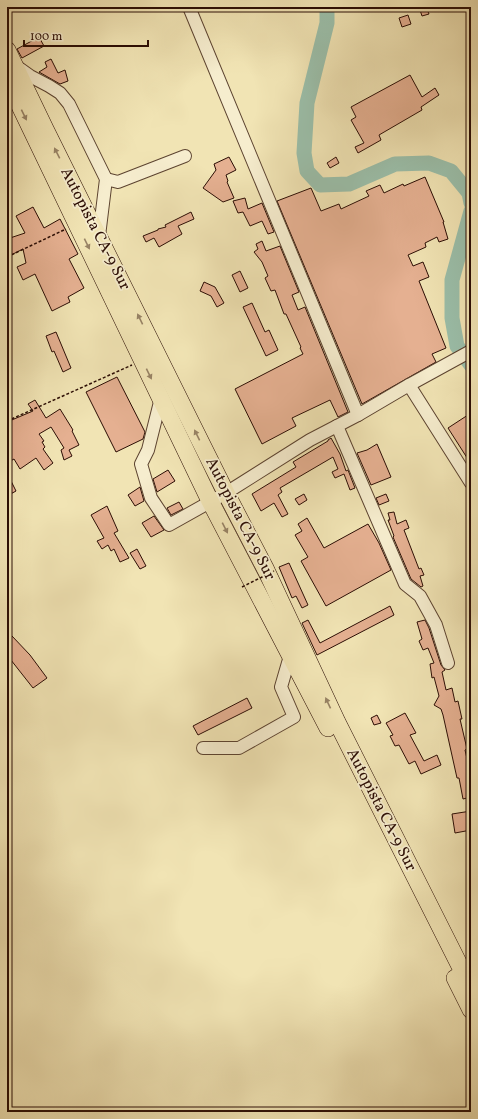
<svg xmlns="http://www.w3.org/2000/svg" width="478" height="1119" font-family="Vollkorn,serif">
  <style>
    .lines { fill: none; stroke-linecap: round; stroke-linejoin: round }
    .river { stroke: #9bbfaa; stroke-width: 15 }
    .building { fill: #e5b091; stroke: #2b0d04 }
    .minor-casing { stroke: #5c4330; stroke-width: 14 }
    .highway-casing { stroke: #2b0d04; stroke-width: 18 }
    .path { stroke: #2b0d04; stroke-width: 1.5; stroke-dasharray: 3 2; stroke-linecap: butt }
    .minor { stroke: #f6edce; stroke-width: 12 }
    .highway { stroke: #f1e4b4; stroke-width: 17 }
    .path-bridge { stroke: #2b0d04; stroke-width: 1.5; stroke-dasharray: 3 2; stroke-linecap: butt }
    .oneway { fill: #988365 }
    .labels { text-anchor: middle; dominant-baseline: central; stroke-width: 3.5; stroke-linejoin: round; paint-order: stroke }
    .street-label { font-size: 16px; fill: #2b0d04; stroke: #f6edce }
  </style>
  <rect width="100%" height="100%" fill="#f1e4b4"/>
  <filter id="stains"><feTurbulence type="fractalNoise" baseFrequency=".005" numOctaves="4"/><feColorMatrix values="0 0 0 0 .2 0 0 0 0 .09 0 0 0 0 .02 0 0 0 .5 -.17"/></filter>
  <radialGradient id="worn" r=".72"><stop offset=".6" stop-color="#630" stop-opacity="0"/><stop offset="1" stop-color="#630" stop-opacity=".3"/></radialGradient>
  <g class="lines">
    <!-- river -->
    <g class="river">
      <path d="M327,7v16l-20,80 -3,50 3,18 13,14 29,-1 46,-20 34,-1 22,8 18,22 2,10"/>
      <path d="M471,211l-19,69v38l5,28 14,19"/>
    </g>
  </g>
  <!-- building -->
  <g class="building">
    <path d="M419,7h7l3,7 -7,2z"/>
    <path d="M408,15l3,9 -9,3 -3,-9z"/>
    <path d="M39,37l5,9 -22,12 -5,-9z"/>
    <path d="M51,59l7,14 7,-3 3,11 -8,3 -21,-12 8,-5 -2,-5z"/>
    <path d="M410,75l12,22 13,-9 4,7 -18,12 1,3 -43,25 2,5 -23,13 -3,-6 9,-4 -13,-23 5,-3 -5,-10z"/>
    <path d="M229,157l7,13 -10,5 2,6 -1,1 7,16 -11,4 -20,-14 13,-18 -2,-6z"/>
    <path d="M336,157l3,6 -9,5 -3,-5z"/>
    <path d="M425,177l19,45h-1l5,17 -9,3 -2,-5 -12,6 1,4 -18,8 5,11 10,-4 6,15 -10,4 27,67 -14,6 4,8 -74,42 -85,-203 34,-13 10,23 18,-7 2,5 28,-13 -3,-5 14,-6 4,8 19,-9 1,2z"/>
    <path d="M245,198l3,11 14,-6 12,29 -6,2 -6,-13 -12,5 -7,-14 -5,1 -5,-12z"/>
    <path d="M33,207l11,21 16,-9 18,35 -9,5 15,29 -16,9 2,5 -18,9 -17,-37 -12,6 -6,-13 9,-4 -3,-14 -16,8v-18l18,-6 -9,-17z"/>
    <path d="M191,212l3,7 -16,7 4,8 -23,13 -5,-9 -8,4 -3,-6 15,-6v-1l8,-2 -1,-2z"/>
    <path d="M262,241l4,10 14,-5 19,46 -7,3 6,15 7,-3 43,105 -10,5 -8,-17 -38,18 4,8 -34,18 -27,-55 68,-35 -3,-6 1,-1 -15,-33h-2l-9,-24 -4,1 -6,-13 3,-2 -6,-14 -8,-10 4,-3 -2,-5z"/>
    <path d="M240,271l8,17 -8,4 -8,-17z"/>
    <path d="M204,282l11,5 9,16 -7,4 -6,-11 -11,-5z"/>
    <path d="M252,303l13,29 4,-2 9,20 -12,6 -23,-49z"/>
    <path d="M56,332l15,36 -8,4 -9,-21 -2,1 -6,-16z"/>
    <path d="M117,377l28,55 -2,7 -27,13 -30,-60z"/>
    <path d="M35,400l11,18 14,-9 13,21 -1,1 7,14 -10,5 3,6 -8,4 -3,-10 3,-2 -13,-21 -12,7 5,7 -2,1 3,5 -2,2 10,14 -9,7 -8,-12 -16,11 -6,-10 -7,4v-41l26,-11 -5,-7z"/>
    <path d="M471,413v51l-23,-36z"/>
    <path d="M331,438l9,16 6,17 2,-1 7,18 -5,2 -6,-16 -9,4 -3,-6 6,-3 -5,-12 -53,31 2,4 -4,3 10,19 -6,3 -8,-14 -13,8 -9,-17 44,-27 -3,-5 35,-21v-1z"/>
    <path d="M377,444l14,33 -20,8 -14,-32 10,-3z"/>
    <path d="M168,470l7,11 -18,11 -4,-13z"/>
    <path d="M7,473l9,18 -9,5z"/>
    <path d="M140,487l4,14 -9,5 -7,-11z"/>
    <path d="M304,494l3,6 -8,5 -4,-6z"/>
    <path d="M386,494l3,7 -10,4 -3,-7z"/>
    <path d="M179,502l4,7 -12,6 -4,-7z"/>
    <path d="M107,506l11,25 -4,2 15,25 -9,4 -6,-13 -3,2 -3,-6 -6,4 -5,-8 7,-3 -13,-23z"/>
    <path d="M394,512l3,12 9,-4 3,8 -5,2 15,39 2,-1 3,7 -4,1 3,10 -2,1 -10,-8 -18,-42 1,-1 -6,-16h2l-2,-7z"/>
    <path d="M154,516l10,14 -13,7 -9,-14z"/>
    <path d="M307,518l17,30 44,-24 11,19 12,27 -65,36 -25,-45 7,-4 -13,-22 7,-4 -4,-7z"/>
    <path d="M137,549l9,17 -6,3 -10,-16z"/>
    <path d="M289,563l19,42 -6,3 -6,-12 -4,2 -13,-31z"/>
    <path d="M390,606l4,9 -77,40 -15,-32 6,-3 12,23z"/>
    <path d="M425,620l4,8 12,37 4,5 -3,2 4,18 6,-2 3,14 3,-1 4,18h-2l7,30 -2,1 3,13 3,-1v24l-1,1 1,10 -8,2 -4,-21h-2l-14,-63 -2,-6 -7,-4 5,-9 -5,-19 -2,1 -2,-14 4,-1 -6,-15 -5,2 -4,-9 3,-2 -5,-17z"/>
    <path d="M12,636l18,19 17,23 -14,10 -26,-33v-14z"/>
    <path d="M247,698l5,10 -54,27 -5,-9z"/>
    <path d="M405,713l11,20 -6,2 14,26 13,-6 4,10 -20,9 -6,-13 -6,3 -10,-19 -4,1 -5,-10 3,-1 -7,-12z"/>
    <path d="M377,715l4,8 -7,2 -3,-7z"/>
    <path d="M471,811v19l-16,3 -3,-19z"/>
  </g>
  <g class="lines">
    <defs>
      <g id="minor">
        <path d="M189,7l169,408"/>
        <path d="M16,66l14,10 19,10 11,7 9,11 37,75 -7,57"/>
        <path d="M106,179l12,3 67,-26"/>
        <path d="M409,385l62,98"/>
        <path d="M161,398l-13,52 -7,14 10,34 18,27 57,-32 84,-53 48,-25 51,-30 62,-34"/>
        <path d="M337,426l68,158 15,12 16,29 12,38"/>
        <path d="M203,748h36l55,-31 -13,-30 9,-31"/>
      </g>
      <g id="highway">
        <path d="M7,50l38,79 181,364 40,77 71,152 134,266"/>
        <path d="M7,79l203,422 118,227"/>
        <path d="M455,978l16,32"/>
      </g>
    </defs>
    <!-- minor casing -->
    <use href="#minor" class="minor-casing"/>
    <!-- highway casing -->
    <use href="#highway" class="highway-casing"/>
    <!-- path -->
    <g class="path">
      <path d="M7,257l59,-28"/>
      <path d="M7,421l125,-56"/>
    </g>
    <!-- minor -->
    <use href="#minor" class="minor"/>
    <!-- highway -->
    <use href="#highway" class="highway"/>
    <!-- path-bridge -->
    <path class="path-bridge" d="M242,587l32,-16"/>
  </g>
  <!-- one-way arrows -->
  <defs><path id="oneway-solid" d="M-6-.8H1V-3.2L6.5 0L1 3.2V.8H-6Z"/></defs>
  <g class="oneway">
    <use href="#oneway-solid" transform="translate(24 115) rotate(64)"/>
    <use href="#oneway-solid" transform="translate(57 153) rotate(-117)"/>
    <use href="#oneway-solid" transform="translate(87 244) rotate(64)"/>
    <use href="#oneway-solid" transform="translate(140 319) rotate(-116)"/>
    <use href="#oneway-solid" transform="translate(149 374) rotate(64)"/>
    <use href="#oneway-solid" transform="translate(197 435) rotate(-116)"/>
    <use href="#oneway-solid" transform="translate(225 528) rotate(63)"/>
    <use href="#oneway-solid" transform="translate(328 703) rotate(-115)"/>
  </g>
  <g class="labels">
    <!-- street labels -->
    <g class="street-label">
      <text transform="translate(95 229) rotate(63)">Autopista CA-9 Sur</text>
      <text transform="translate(240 519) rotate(63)">Autopista CA-9 Sur</text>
      <text transform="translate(381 810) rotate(63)">Autopista CA-9 Sur</text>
    </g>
  </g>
  <!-- margin -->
  <rect width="478" height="1119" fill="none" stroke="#f1e4b4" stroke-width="24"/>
  <rect x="8" y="8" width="462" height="1103" fill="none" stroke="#2b0d04" stroke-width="2"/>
  <rect x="12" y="12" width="454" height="1095" fill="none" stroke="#2b0d04"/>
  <!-- scale -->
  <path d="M24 40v6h124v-6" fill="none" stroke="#2b0d04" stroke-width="2"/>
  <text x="30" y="40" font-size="12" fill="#2b0d04" stroke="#f6edce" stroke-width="3" paint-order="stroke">100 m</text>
  <rect width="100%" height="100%" filter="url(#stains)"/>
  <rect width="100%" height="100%" fill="url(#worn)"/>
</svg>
